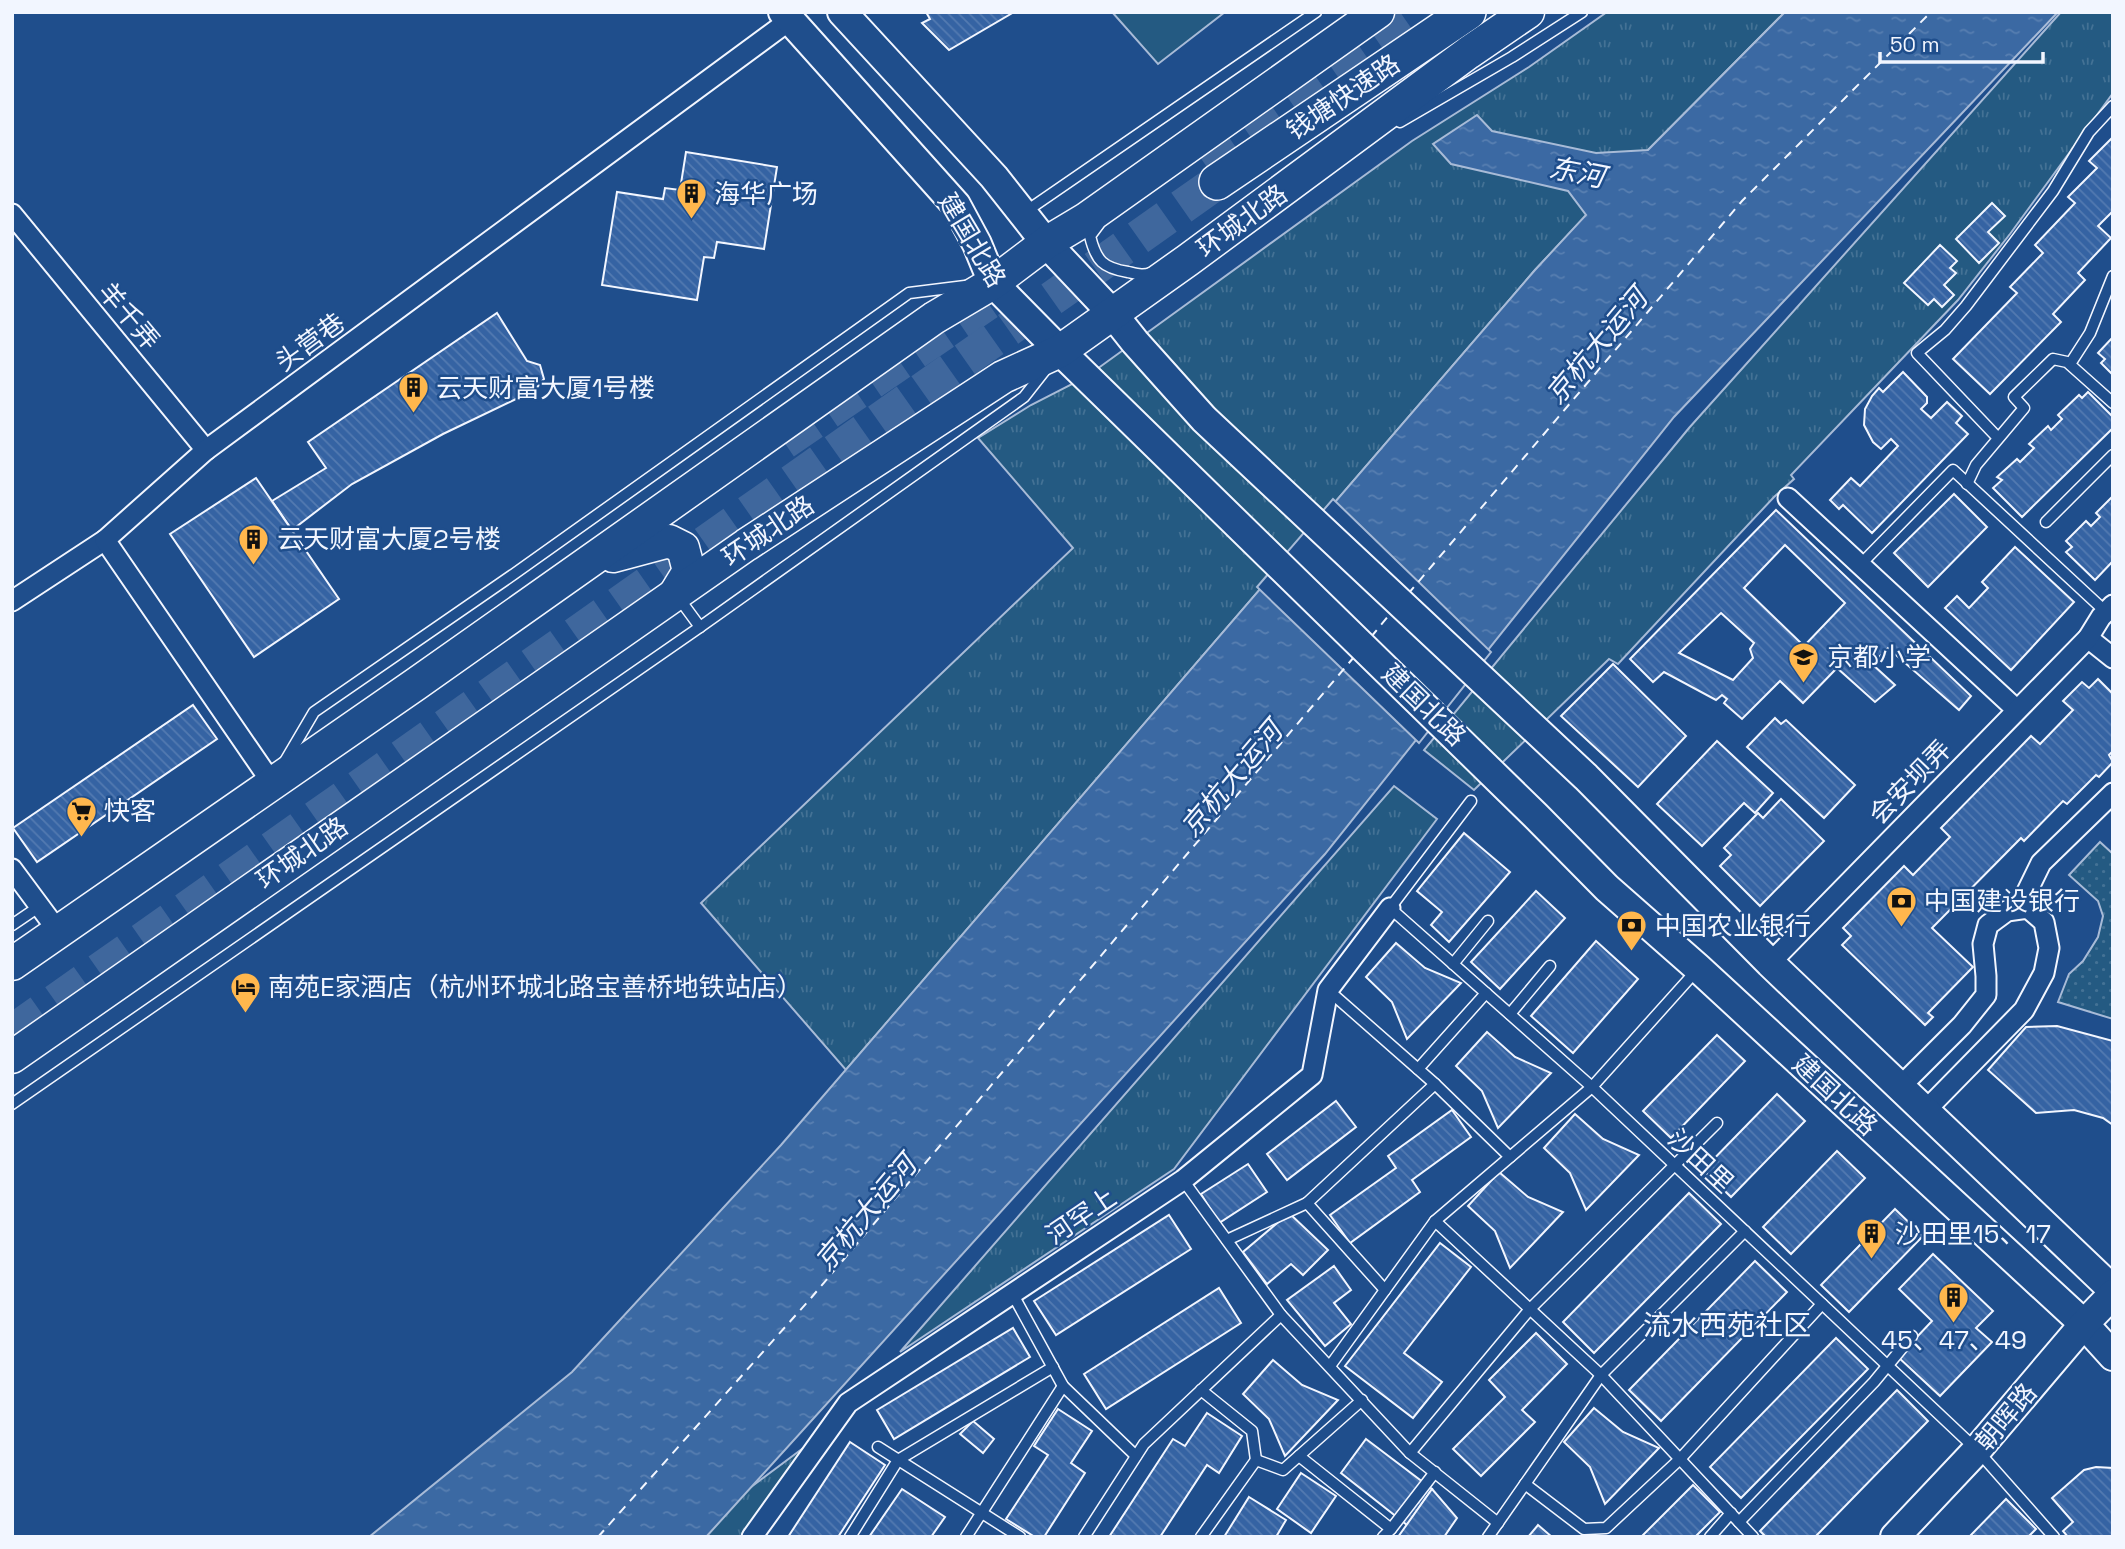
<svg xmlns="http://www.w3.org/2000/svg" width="2125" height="1549" font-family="'Space Grotesk','Noto Sans SC',sans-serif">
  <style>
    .grass { fill: #245a82; stroke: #a8bbd7; stroke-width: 2 }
    .park { fill: url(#park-tufts); stroke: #a8bbd7; stroke-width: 2 }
    .garden { fill: url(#garden-dots); stroke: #a8bbd7; stroke-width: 2 }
    .water { fill: url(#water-ripples); stroke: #a8bbd7; stroke-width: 2 }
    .pier { fill: #1f4e8c; stroke: #a8bbd7; stroke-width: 2 }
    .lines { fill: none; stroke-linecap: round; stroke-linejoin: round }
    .ferry { stroke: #f2f6ff; stroke-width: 2; stroke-dasharray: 9 7; stroke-linecap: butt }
    .building { fill: url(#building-back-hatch); stroke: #f2f6ff; stroke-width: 2; fill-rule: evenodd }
    .highway-tunnel { stroke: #3f679d; stroke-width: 35; stroke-dasharray: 35 18; stroke-linecap: butt }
    .lane-casing { stroke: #f2f6ff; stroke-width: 13 }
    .street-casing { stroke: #f2f6ff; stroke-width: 23 }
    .secondary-casing { stroke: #f2f6ff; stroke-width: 32 }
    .primary-casing { stroke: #f2f6ff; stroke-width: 35 }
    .highway-casing { stroke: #f2f6ff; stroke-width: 38 }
    .lane { stroke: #1f4e8c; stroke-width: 10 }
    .street { stroke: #1f4e8c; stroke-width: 19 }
    .secondary { stroke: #1f4e8c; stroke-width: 28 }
    .primary { stroke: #1f4e8c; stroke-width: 32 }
    .highway { stroke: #1f4e8c; stroke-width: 35 }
    .labels { text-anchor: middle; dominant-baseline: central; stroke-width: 5; stroke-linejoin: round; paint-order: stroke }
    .street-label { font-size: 26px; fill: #f2f6ff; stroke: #1f4e8c }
    .poi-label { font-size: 26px; fill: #f2f6ff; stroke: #1f4e8c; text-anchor: start }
    .water-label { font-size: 28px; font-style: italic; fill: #f2f6ff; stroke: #1f4e8c }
    .neighbourhood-label { font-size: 28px; fill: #f2f6ff; stroke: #1f4e8c }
  </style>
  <defs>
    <pattern id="park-tufts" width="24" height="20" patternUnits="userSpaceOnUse" patternTransform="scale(1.75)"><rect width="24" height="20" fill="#245a82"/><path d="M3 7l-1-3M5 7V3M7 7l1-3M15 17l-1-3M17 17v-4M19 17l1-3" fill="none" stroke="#447295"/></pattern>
    <pattern id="garden-dots" width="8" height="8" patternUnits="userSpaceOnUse" patternTransform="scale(1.75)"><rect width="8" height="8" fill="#245a82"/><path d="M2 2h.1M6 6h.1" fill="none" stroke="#447295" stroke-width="1.8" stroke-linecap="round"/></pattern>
    <pattern id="water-ripples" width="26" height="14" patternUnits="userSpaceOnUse" patternTransform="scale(1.75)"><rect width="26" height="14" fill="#3b69a3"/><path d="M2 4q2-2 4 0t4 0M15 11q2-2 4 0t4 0" fill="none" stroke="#587fb1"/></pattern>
    <pattern id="building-back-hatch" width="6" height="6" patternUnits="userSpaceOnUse" patternTransform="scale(1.75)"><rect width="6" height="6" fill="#3563a3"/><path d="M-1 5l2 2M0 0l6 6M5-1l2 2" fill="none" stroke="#537ab1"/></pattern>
  </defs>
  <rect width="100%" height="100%" fill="#1f4e8c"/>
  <!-- grass -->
  <path class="grass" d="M1112,12h113l-67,52z"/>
  <!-- park -->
  <g class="park">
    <path d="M1607,12h178l-137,138 -113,120 -689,800 -145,-167 372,-355 -95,-110 53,-33 55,-28 326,-236 117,-74z"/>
    <path d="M2061,12h52v81l-103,141 -52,66 -167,175 3,4 -20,18 -156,167 -9,-5 -135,131 -50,-40 265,-322z"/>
    <path d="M1394,786l43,33 -263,350 -274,183z"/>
    <path d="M814,1440l-68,97h-62z"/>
  </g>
  <!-- garden -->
  <path class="garden" d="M2100,842l13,12v165l-55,-17 11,-28 14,-13 15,-24 5,-21 -5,-15 -29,-26z"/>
  <!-- water -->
  <path class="water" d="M1785,12h273l-384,405 -349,437 -619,683h-337l203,-165 209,-227 754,-875 51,-55 -18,-24 -117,-27 -18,-20 44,-29 15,16 104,22 52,-3z"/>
  <!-- pier -->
  <path class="pier" d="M1333,499l158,153 -72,91 -162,-156z"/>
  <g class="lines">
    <!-- ferry -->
    <g class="ferry">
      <path d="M1408,594l334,-393 189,-189"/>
      <path d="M1371,637l19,-23"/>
      <path d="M598,1537l213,-239 543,-641"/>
    </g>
  </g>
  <!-- building -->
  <g class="building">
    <path d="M926,12h88l-65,38 -27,-27 8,-4z"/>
    <path d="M2113,137v74l-15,15 13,12 -33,35 7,7 -32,34 8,8 -71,72 -37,-35 64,-66 -7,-6 33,-34 -8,-8 40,-42 -7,-6 29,-29 -8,-7z"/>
    <path d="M686,152l91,15 -13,82 -47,-7 -3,16 -10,-1 -7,43 -95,-15 15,-93 46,7 2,-11 15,2z"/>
    <path d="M1992,203l13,13 -17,16 11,11 -20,20 -23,-24z"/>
    <path d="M1940,245l17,16 -7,7 6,5 -12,12 10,10 -12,12 -8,-8 -6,6 -24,-22z"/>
    <path d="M497,313l30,48 13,4 4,14 -9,11 -92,44 -91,50 -60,46 -20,-29 54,-33 -18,-26z"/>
    <path d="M2113,337v38l-12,-12 4,-4 -7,-6z"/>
    <path d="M1903,372l24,25v6l-6,6 10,9 16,-16 15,14 -6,7 12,11 -96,99 -29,-28 -4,4 -9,-9 21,-22 9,8 38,-40 -7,-7 -10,10 -8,-7 -9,-17 1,-16 7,-13 7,-8 4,4z"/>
    <path d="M2088,392l25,25v11l-91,89 -29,-29 9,-8 -5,-3 20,-18 3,3 14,-14 -5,-4 19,-18 3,4 11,-11 -4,-4 21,-20 3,3z"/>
    <path d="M256,478l83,121 -85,58 -84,-123z"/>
    <path d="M1954,494l33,33 -59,60 -34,-34z"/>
    <path d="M2113,496v65l-18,19 -29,-28 6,-5 -6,-6 20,-20 5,5 9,-9 -4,-4z"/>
    <path d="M1776,510l195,186 -12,14 -71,-62 -16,16 23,21 -20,17 -38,-34 -34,35 -23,-22 -38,38 -18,-16 3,-4 -5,-4 -6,5 -52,-28 -11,10 -23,-23zM1785,545l60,58 -41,43 -60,-58zM1721,613l33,30 -4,6 3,9 -20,22 -54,-27z"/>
    <path d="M2015,547l59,55 -63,68 -66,-62 12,-12 12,12 19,-20 -6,-6z"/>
    <path d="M1613,664l73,72 -48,51 -77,-71z"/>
    <path d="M2098,679l15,15v57l-4,4 4,7 -14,15 -3,-2 -29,29 -4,-3 -39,40 -3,-3 -89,90 41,39 -45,46 5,4 -8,8 -83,-80 9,-9 -8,-8 61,-62 9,9 37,-38 -9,-9 90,-92 9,8 33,-34 -10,-9 19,-19 7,6z"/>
    <path d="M193,705l24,34 -180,123 -24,-34z"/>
    <path d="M1775,718l6,6 5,-4 69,65 -31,33 -77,-71z"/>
    <path d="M1717,741l56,52 -18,20 -11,-10 -42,43 -45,-42z"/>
    <path d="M1781,799l43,42 -64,65 -40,-40 11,-11 -7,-7 34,-35 5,5z"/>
    <path d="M1464,833l46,39 -61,70 -18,-17 11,-13 -25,-21z"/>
    <path d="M1536,891l29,27 -65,71 -29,-27z"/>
    <path d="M1596,941l42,38 -65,74 -42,-37z"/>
    <path d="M1396,943l29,25 36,15 -54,56 -15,-37 -26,-25z"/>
    <path d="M2057,1026l56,15v84l-10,-7 -29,-8 -38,3 -48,-43 38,-43z"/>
    <path d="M1487,1032l28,25 36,16 -53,55 -16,-37 -26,-25z"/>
    <path d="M1717,1035l28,26 -74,77 -28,-27z"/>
    <path d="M1777,1094l28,27 -74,76 -28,-27z"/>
    <path d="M1336,1101l20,26 -69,53 -20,-26z"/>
    <path d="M1452,1110l19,27 -59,43 8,12 -70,51 -20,-28 66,-47 -8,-12z"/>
    <path d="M1575,1114l28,25 36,16 -53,55 -16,-37 -26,-25z"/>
    <path d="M1837,1151l28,27 -74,76 -28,-27z"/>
    <path d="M1248,1164l19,28 -48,31 -18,-29z"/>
    <path d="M1499,1172l29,25 35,15 -53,56 -15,-37 -27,-25z"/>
    <path d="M1689,1193l32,31 -127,129 -31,-31z"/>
    <path d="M1895,1209l28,27 -74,76 -28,-27z"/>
    <path d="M1289,1213l39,37 -25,25 -12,-11 -24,20 -24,-32z"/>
    <path d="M1169,1215l22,34 -135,86 -22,-34z"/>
    <path d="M1440,1243l31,24 -67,86 38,29 -29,36 -68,-52z"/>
    <path d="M1933,1254l60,57 -17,17 16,14 -52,54 -42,-39 34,-36 -33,-32z"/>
    <path d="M1755,1261l32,31 -126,129 -32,-31z"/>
    <path d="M1334,1266l17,24 -17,13 17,21 -26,22 -38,-46z"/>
    <path d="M1219,1288l22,35 -135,86 -22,-35z"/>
    <path d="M1013,1328l17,29 -136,82 -17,-29z"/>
    <path d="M1536,1333l31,31 -45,46 13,12 -54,54 -28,-27 52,-52 -16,-17z"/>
    <path d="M1836,1338l32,31 -127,129 -31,-31z"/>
    <path d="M1273,1360l29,25 36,15 -53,56 -16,-37 -26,-25z"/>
    <path d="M1897,1390l31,31 -113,116h-49l-6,-6z"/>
    <path d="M1594,1408l29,24 36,16 -54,56 -15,-37 -26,-25z"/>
    <path d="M1058,1409l34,22 -21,32 14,10 -41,64h-9l-29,-18 42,-64 -14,-9z"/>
    <path d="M1207,1413l35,23 -23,37 -12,-8 -47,72h-51l64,-98 12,7z"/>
    <path d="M973,1421l21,18 -11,14 -23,-19z"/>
    <path d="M1366,1439l66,50 -25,36 -66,-52z"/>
    <path d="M850,1442l35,23 -47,72h-50z"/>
    <path d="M2096,1467l17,1v69h-45l-5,-6 10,-9 -21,-24 32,-28z"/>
    <path d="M1301,1473l35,23 -25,37 -34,-24z"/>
    <path d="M1693,1485l27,27 -25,25h-54z"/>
    <path d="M902,1489l43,28 -14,20h-62z"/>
    <path d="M1432,1489l25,29 -13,19h-46z"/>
    <path d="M1249,1497l37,23 -10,17h-52z"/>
    <path d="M2006,1499l30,30 -8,8h-59z"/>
    <path d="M1538,1525l14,12h-24z"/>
  </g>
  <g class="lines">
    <!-- highway-tunnel -->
    <g class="highway-tunnel">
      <path d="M1200,157l210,-145"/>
      <path d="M784,442l222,-152"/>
      <path d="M12,1032l1205,-850"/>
    </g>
    <defs>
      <g id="lane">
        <path d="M1400,122l112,-65 70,-45"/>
        <path d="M1025,212l291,-200"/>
        <path d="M1099,224l-9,12c6,25 13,32 38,36 9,2 15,4 23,1"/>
        <path d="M2070,364l20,-31 23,-57"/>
        <path d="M1998,438l-81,-85 28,-23 21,-24 87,-115 36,-59 24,-26"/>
        <path d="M1967,484l9,-19 48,-57 -10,-11 39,-38 14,3 46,41"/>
        <path d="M2046,522l67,-67"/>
        <path d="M1860,565l93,-95 153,142"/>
        <path d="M678,597l22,30"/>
        <path d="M284,763l30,-51 200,-138 395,-281 56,-7"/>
        <path d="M1471,801l-81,107 202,179 385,363 77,87"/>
        <path d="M12,925l28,-19"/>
        <path d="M1453,964l35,-43"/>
        <path d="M1328,990l107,94"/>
        <path d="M1510,1014l40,-48"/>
        <path d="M1418,1069l68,-76"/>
        <path d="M12,1104l688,-477 324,-230 22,-28"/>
        <path d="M1183,1180l98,135 129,138 88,70"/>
        <path d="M1435,1221l166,154 152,162"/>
        <path d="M1227,1240l80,-37"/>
        <path d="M1385,1290l-78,-87 128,-119 75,73"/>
        <path d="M1012,1293l51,93 73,70"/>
        <path d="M1330,1366l105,-145 157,-134 104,-116"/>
        <path d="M1201,1390l51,41 4,29"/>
        <path d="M878,1447l142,90"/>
        <path d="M1410,1453l120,-144 187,-186"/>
        <path d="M1299,1456l92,73"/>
        <path d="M1525,1484l59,45 22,-1 74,-69 142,-155"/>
        <path d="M1739,1522l135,-140 38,-46"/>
        <path d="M850,1537l48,-77 155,-93"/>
        <path d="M966,1537l97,-151"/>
        <path d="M1084,1537l60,-93 137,-129"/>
        <path d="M1201,1537l55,-77 27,10 79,-70"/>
        <path d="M1383,1537l8,-8 44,-57"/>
        <path d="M1488,1537l113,-162 144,-144"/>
        <path d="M1710,1537l21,-24"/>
      </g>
      <g id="street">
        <path d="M12,214l194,236"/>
        <path d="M1788,498l229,212"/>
        <path d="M12,601l93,-61"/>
        <path d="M2088,638l25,20"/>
        <path d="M272,783l-167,-243 101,-90 584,-430"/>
        <path d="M12,869l46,62"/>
        <path d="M2019,908l22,-45 72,-70"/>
        <path d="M1770,963l318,-325 13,-21 12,-12"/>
        <path d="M1900,1087l62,-62 24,-30v-19l-3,-32 5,-19 19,-14 21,-3 16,14 5,26 -5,25 -20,37 -99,101"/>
        <path d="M752,1537l96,-134 335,-223 129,-105 16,-85 62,-82"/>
      </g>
      <g id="secondary">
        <path d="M783,12l173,193 21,39 16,39 67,68 476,465 71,72 91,80 386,356 29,32"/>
        <path d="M842,12l152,165 52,66 66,70 23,29 69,77 382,358 184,186 343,327"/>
        <path d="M1895,1537l82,-87 107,-126 29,-30"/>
      </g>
      <g id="primary">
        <path d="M613,556l56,-15 14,7 6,23 -14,23"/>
        <path d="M12,964l404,-280 518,-366 59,-35 53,-40 40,-24 292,-207"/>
        <path d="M12,1057l734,-512 257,-168 57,-26 128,-91 280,-207 60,-41"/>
      </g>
      <path id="highway" d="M1217,182l251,-170"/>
    </defs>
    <!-- lane casing -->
    <use href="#lane" class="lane-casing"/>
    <!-- street casing -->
    <use href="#street" class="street-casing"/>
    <!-- secondary casing -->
    <use href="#secondary" class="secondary-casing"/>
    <!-- primary casing -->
    <use href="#primary" class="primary-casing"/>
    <!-- highway casing -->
    <use href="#highway" class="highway-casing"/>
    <!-- lane -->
    <use href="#lane" class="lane"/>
    <!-- street -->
    <use href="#street" class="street"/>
    <!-- secondary -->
    <use href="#secondary" class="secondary"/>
    <!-- primary -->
    <use href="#primary" class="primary"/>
    <!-- highway -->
    <use href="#highway" class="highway"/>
  </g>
  <!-- icons -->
  <defs>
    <symbol id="building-pin" viewBox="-11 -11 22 30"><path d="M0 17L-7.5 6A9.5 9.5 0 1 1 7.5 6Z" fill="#ffb74d" stroke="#1f4e8c"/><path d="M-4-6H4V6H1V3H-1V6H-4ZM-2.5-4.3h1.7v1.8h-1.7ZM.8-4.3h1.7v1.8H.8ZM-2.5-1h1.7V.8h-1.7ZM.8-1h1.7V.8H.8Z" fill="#111"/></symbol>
    <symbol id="school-pin" viewBox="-11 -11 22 30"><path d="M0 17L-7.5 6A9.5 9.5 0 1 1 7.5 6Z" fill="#ffb74d" stroke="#1f4e8c"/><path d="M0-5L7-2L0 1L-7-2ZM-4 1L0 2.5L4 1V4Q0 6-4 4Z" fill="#111"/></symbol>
    <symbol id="supermarket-pin" viewBox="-11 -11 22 30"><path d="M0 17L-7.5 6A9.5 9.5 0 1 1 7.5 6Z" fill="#ffb74d" stroke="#1f4e8c"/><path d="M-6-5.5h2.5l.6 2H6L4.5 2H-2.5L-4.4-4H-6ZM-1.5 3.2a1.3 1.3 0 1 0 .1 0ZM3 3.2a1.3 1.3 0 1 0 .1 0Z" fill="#111"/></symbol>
    <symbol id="bank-pin" viewBox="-11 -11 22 30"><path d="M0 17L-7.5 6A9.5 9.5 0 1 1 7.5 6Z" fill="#ffb74d" stroke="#1f4e8c"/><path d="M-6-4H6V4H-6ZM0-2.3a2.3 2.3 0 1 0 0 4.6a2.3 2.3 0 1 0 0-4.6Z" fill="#111"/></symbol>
    <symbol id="hotel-pin" viewBox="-11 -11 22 30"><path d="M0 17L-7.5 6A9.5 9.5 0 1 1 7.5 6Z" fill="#ffb74d" stroke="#1f4e8c"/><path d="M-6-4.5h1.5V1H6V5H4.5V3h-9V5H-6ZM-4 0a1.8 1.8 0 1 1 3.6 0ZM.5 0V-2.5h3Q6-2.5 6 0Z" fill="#111"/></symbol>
  </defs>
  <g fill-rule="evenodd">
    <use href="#building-pin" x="674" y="176" width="35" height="47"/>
    <use href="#building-pin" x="396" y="370" width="35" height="47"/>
    <use href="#building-pin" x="236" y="522" width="35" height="47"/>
    <use href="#school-pin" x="1786" y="640" width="35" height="47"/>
    <use href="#supermarket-pin" x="64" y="794" width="35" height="47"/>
    <use href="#bank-pin" x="1884" y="884" width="35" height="47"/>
    <use href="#bank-pin" x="1614" y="908" width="35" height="47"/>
    <use href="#hotel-pin" x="228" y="970" width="35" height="47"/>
    <use href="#building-pin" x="1854" y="1216" width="35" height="47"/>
    <use href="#building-pin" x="1936" y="1280" width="35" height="47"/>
  </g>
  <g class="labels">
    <!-- street labels -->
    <g class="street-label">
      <text transform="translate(1343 97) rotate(-34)">钱塘快速路</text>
      <text transform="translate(1242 221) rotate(-36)">环城北路</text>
      <text transform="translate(972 240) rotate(59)">建国北路</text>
      <text transform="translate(129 316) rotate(50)">羊千弄</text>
      <text transform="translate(310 342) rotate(-36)">头营巷</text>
      <text transform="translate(768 531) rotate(-34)">环城北路</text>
      <text transform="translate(1424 705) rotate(44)">建国北路</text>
      <text transform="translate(1910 782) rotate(-46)">会安坝弄</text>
      <text transform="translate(302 853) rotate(-35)">环城北路</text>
      <text transform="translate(1835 1095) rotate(43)">建国北路</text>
      <text transform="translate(1701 1161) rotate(43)">沙田里</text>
      <text transform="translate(1081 1216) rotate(-34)">河罕上</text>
      <text transform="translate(2006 1417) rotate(-50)">朝晖路</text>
    </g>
    <!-- poi labels -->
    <g class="poi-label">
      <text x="714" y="194">海华广场</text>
      <text x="436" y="388">云天财富大厦1号楼</text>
      <text x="277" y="539">云天财富大厦2号楼</text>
      <text x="1827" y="657">京都小学</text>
      <text x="104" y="811">快客</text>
      <text x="1924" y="901">中国建设银行</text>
      <text x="1655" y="926">中国农业银行</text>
      <text x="268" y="987">南苑E家酒店（杭州环城北路宝善桥地铁站店）</text>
      <text x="1895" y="1234">沙田里15、17</text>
      <text x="1954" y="1340" text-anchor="middle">45、47、49</text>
    </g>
    <!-- water labels -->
    <g class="water-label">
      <text transform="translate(1577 172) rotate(11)">东河</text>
      <text transform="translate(1596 346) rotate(-50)">京杭大运河</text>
      <text transform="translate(1231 779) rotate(-50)">京杭大运河</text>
      <text transform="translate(865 1213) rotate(-50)">京杭大运河</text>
    </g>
    <!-- neighbourhood labels -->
    <g class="neighbourhood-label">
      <text x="1727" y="1325">流水西苑社区</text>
    </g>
  </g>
  <!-- border -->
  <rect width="2125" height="1549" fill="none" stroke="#f2f6ff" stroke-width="28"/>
  <!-- scale -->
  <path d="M1880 52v10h163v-10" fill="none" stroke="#f2f6ff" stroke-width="3.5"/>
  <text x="1890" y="52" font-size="21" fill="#f2f6ff" stroke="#1f4e8c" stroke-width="5" paint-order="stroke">50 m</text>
</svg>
